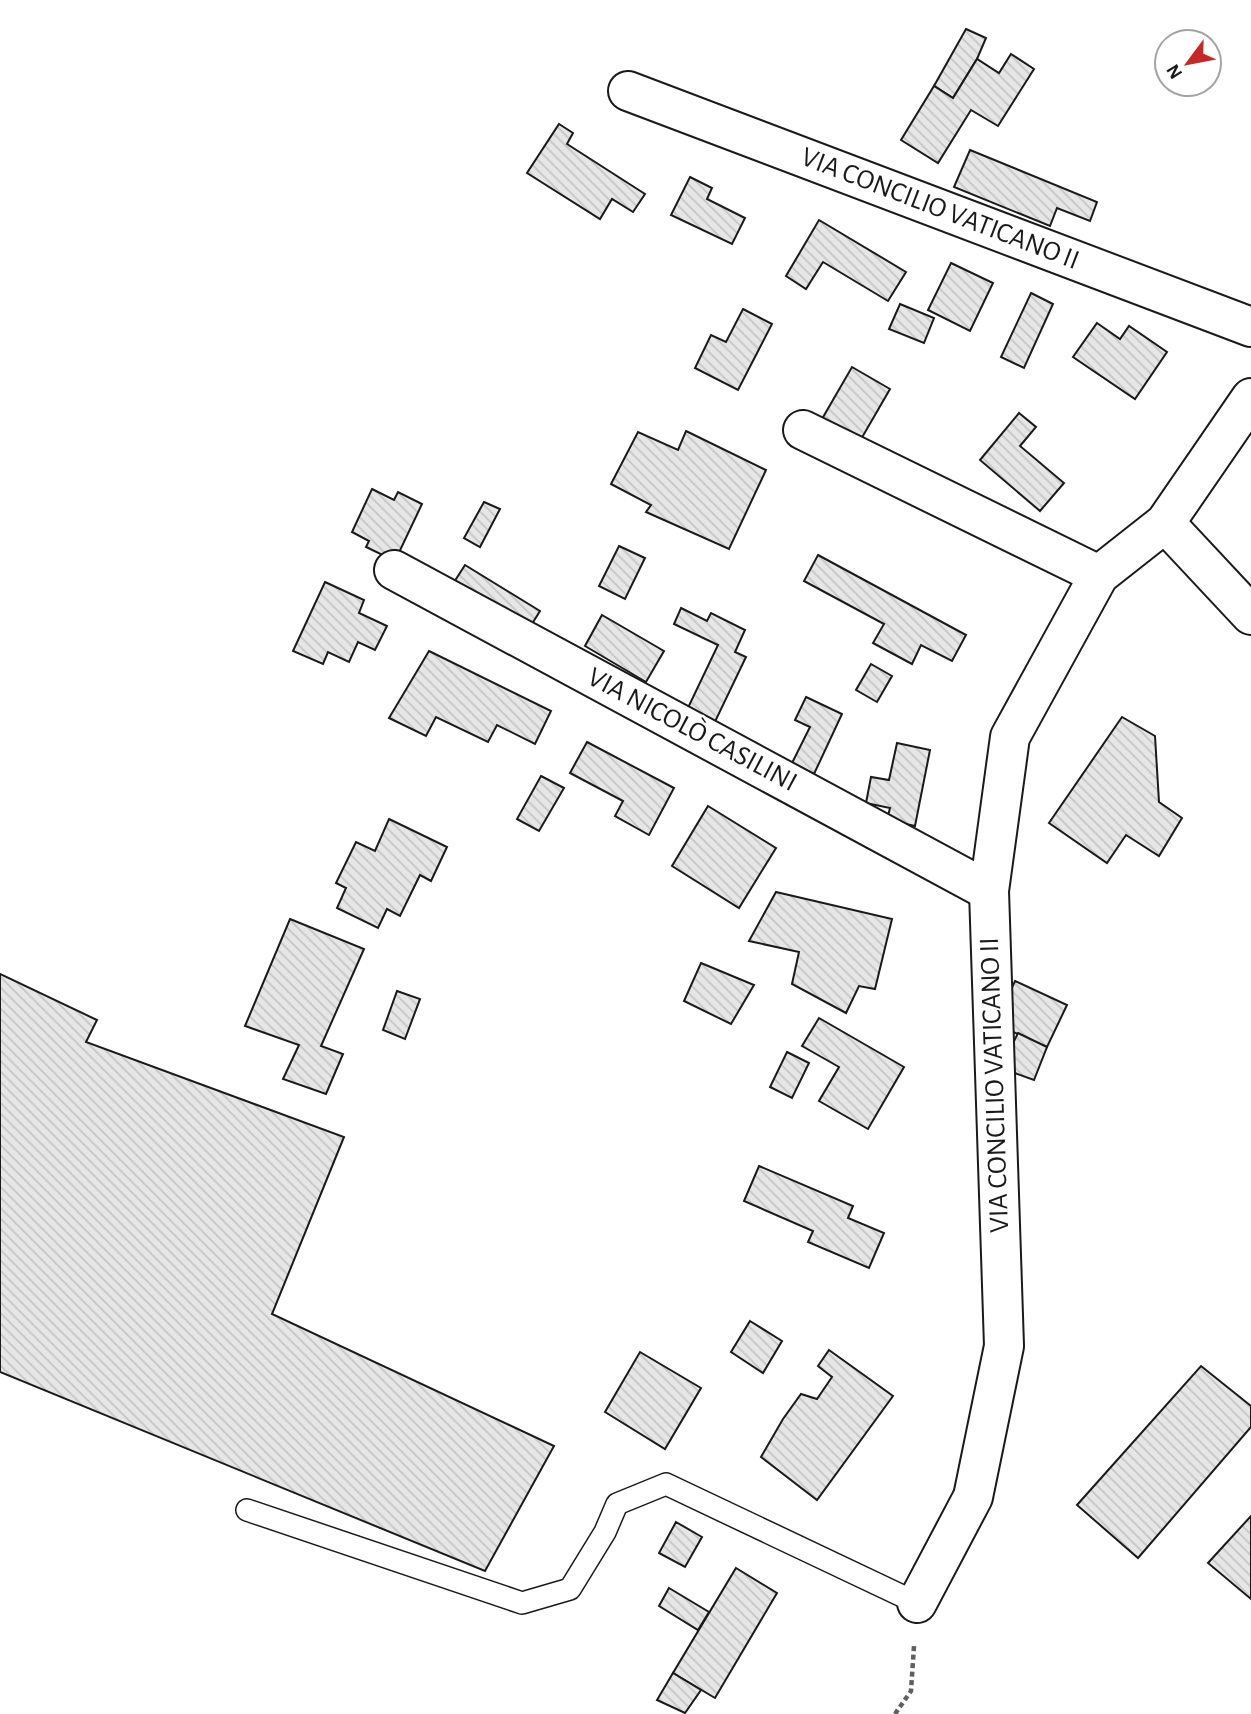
<svg xmlns="http://www.w3.org/2000/svg" width="1251" height="1714" font-family="'Alegreya Sans',sans-serif">
  <style>
    .building { fill: url(#building-back-hatch); stroke: #1a1a1a; stroke-width: 2 }
    .lines { fill: none; stroke-linecap: round; stroke-linejoin: round }
    .lane-casing { stroke: #1a1a1a; stroke-width: 24 }
    .street-casing { stroke: #1a1a1a; stroke-width: 42 }
    .path { stroke: #5f5f5f; stroke-width: 4.5; stroke-dasharray: 5 3.5; stroke-linecap: butt }
    .lane { stroke: #fff; stroke-width: 21 }
    .street { stroke: #fff; stroke-width: 38 }
    .labels { text-anchor: middle; dominant-baseline: central; stroke-width: 5; stroke-linejoin: round; paint-order: stroke }
    .street-label { font-size: 28px; fill: #1a1a1a; stroke: #fff }
  </style>
  <defs>
    <pattern id="building-back-hatch" width="6" height="6" patternUnits="userSpaceOnUse" patternTransform="scale(1.75)"><rect width="6" height="6" fill="#e6e6e6"/><path d="M-1 5l2 2M0 0l6 6M5-1l2 2" fill="none" stroke="#c5c5c5"/></pattern>
  </defs>
  <rect width="100%" height="100%" fill="#fff"/>
  <!-- building -->
  <g class="building">
    <path d="M966,29l20,9 -9,21 -24,39 -19,-12z"/>
    <path d="M1011,54l23,15 -36,57 -27,-16 -33,53 -37,-23 33,-54 19,12 24,-39 22,14z"/>
    <path d="M559,124l14,9 -6,11 78,50 -12,18 -21,-13 -12,20 -73,-46z"/>
    <path d="M970,150l127,52 -7,19 -33,-13 -7,18 -96,-39z"/>
    <path d="M690,177l22,11 -5,11 38,19 -13,26 -61,-29z"/>
    <path d="M819,220l87,52 -18,29 -65,-39 -17,27 -20,-13z"/>
    <path d="M951,263l42,20 -23,48 -42,-21z"/>
    <path d="M1031,293l22,11 -29,64 -23,-11z"/>
    <path d="M900,304l34,14 -10,25 -35,-14z"/>
    <path d="M743,309l29,15 -34,66 -43,-22 16,-33 15,7z"/>
    <path d="M1097,323l23,16 9,-13 38,26 -32,47 -62,-42z"/>
    <path d="M852,367l38,22 -30,52 -38,-22z"/>
    <path d="M1019,413l17,14 -16,19 44,37 -24,28 -60,-51z"/>
    <path d="M686,431l80,39 -37,79 -83,-37 5,-7 -40,-21 27,-52 40,18z"/>
    <path d="M372,489l22,11 4,-8 24,12 -27,57 -29,-14 3,-6 -17,-9z"/>
    <path d="M484,502l16,7 -20,38 -16,-9z"/>
    <path d="M619,546l26,12 -20,41 -26,-13z"/>
    <path d="M818,555l148,80 -14,26 -31,-16 -9,19 -39,-21 11,-19 -80,-43z"/>
    <path d="M465,565l75,46 -15,24 -76,-45z"/>
    <path d="M325,582l39,18 -5,13 28,13 -12,24 -17,-8 -9,20 -21,-10 -5,12 -30,-13z"/>
    <path d="M681,608l26,13 4,-8 34,17 -10,22 11,5 -34,71 -27,-14 33,-69 -44,-21z"/>
    <path d="M602,615l62,36 -18,31 -61,-36z"/>
    <path d="M429,651l122,60 -16,33 -38,-19 -9,17 -52,-25 -10,19 -37,-18z"/>
    <path d="M871,664l21,12 -15,26 -21,-12z"/>
    <path d="M806,697l36,17 -28,60 -22,-11 18,-36 -15,-7z"/>
    <path d="M1122,717l33,19 4,66 23,16 -23,38 -33,-21 -19,28 -58,-40z"/>
    <path d="M587,742l87,46 -25,47 -34,-19 8,-15 -53,-28z"/>
    <path d="M897,743l33,7 -15,76 -28,-6 3,-12 -24,-5 5,-26 18,3z"/>
    <path d="M541,776l23,12 -25,43 -22,-12z"/>
    <path d="M708,806l68,42 -37,60 -67,-42z"/>
    <path d="M389,819l58,28 -16,34 -11,-6 -20,41 -13,-7 -9,19 -41,-20 9,-20 -10,-5 20,-41 19,9z"/>
    <path d="M776,892l116,27 -17,70 -16,-3 -13,27 -54,-29 7,-32 -50,-11z"/>
    <path d="M290,919l74,30 -43,97 22,8 -17,40 -43,-15 16,-34 -54,-19z"/>
    <path d="M701,963l53,22 -23,39 -47,-23z"/>
    <path d="M0,974l97,46 -11,22 258,95 -72,177 282,132 -69,125 -485,-199z"/>
    <path d="M1015,981l52,24 -20,42 -52,-23z"/>
    <path d="M397,991l23,8 -15,40 -22,-9z"/>
    <path d="M819,1018l85,49 -36,62 -49,-28 20,-34 -37,-21z"/>
    <path d="M1018,1033l29,14 -13,33 -33,-12z"/>
    <path d="M787,1052l22,11 -17,35 -22,-11z"/>
    <path d="M759,1166l94,40 -5,12 36,15 -15,35 -61,-26 5,-11 -69,-30z"/>
    <path d="M750,1321l32,20 -19,32 -32,-21z"/>
    <path d="M829,1350l64,46 -76,104 -56,-43 22,-38 18,-25 16,5 15,-22 -14,-11z"/>
    <path d="M640,1352l61,36 -36,61 -60,-37z"/>
    <path d="M1201,1366l50,40v21l-113,131 -61,-53z"/>
    <path d="M1251,1516v83l-43,-36z"/>
    <path d="M676,1522l26,15 -17,30 -26,-14z"/>
    <path d="M736,1568l41,25 -62,105 -42,-25z"/>
    <path d="M669,1588l40,24 -11,18 -39,-24z"/>
    <path d="M673,1673l28,17 -16,23 -28,-13z"/>
  </g>
  <g class="lines">
    <defs>
      <path id="lane" d="M247,1510l275,93 48,-14 35,-57 12,-28 49,-20 251,119"/>
      <g id="street">
        <path d="M628,91l623,236"/>
        <path d="M803,430l296,145"/>
        <path d="M1165,523l86,92"/>
        <path d="M394,570l595,321"/>
        <path d="M917,1603l56,-106 31,-151 -15,-455 21,-154 89,-162 66,-52 86,-125"/>
      </g>
    </defs>
    <!-- lane casing -->
    <use href="#lane" class="lane-casing"/>
    <!-- street casing -->
    <use href="#street" class="street-casing"/>
    <!-- path -->
    <path class="path" d="M895,1714l16,-23 3,-45"/>
    <!-- lane -->
    <use href="#lane" class="lane"/>
    <!-- street -->
    <use href="#street" class="street"/>
  </g>
  <g class="labels">
    <!-- street labels -->
    <g class="street-label">
      <text transform="translate(940 209) rotate(21)">VIA CONCILIO VATICANO II</text>
      <text transform="translate(692 730) rotate(28)">VIA NICOLÒ CASILINI</text>
      <text transform="translate(995 1085) rotate(-92)">VIA CONCILIO VATICANO II</text>
    </g>
  </g>
  <!-- north arrow -->
  <g transform="translate(1188 63) rotate(238)"><circle r="33" fill="#ffffff" stroke="#a3a3a3" stroke-width="2"/>
  <path d="M0-5L12 26L0 18L-12 26Z" fill="#c62828"/>
  <text y="-10" font-size="19" font-weight="bold" text-anchor="middle" fill="#1a1a1a">N</text>
  </g>
</svg>
